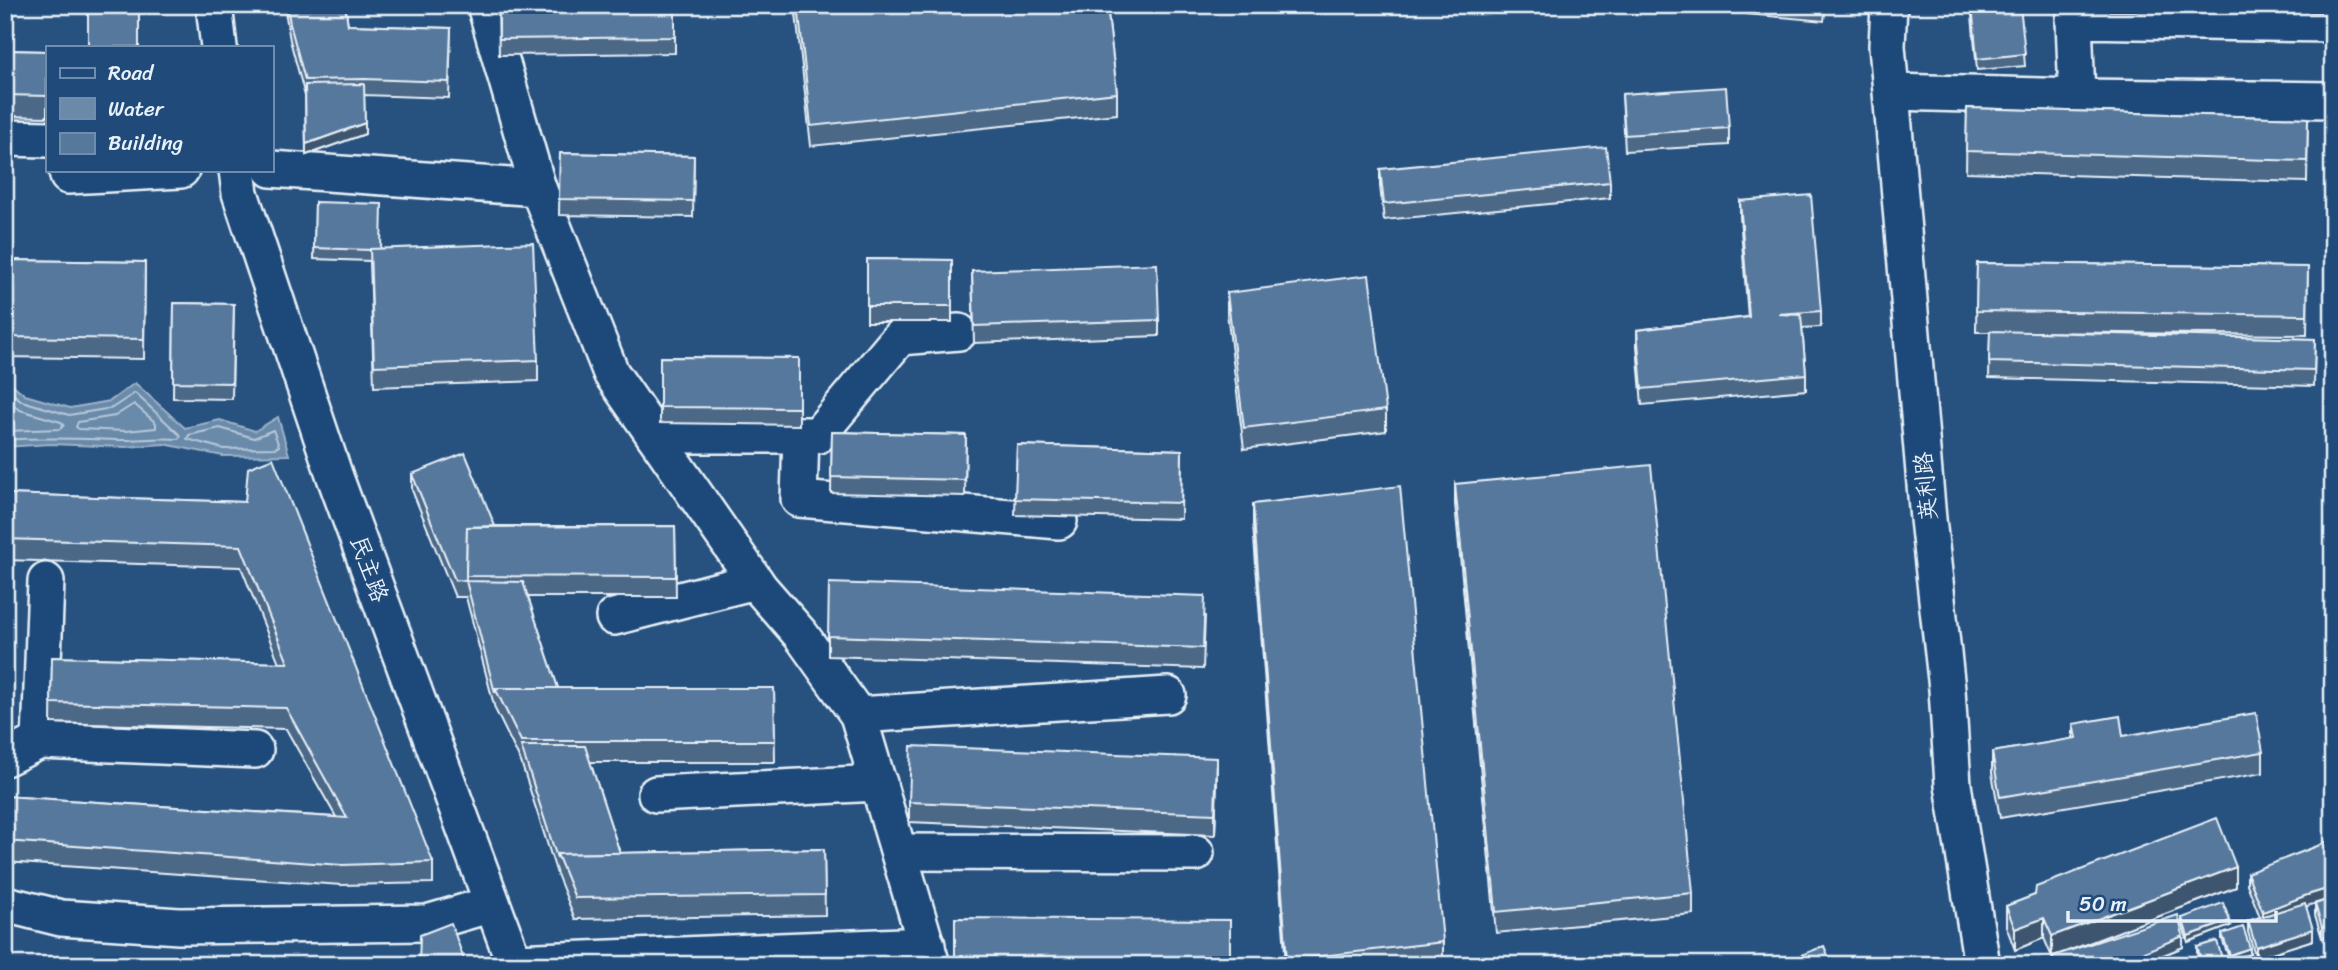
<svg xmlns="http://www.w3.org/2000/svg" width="2338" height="970" font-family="Sriracha,'LXGW WenKai TC',sans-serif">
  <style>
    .water { fill: #6b8aaa; stroke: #9db3c9; stroke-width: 2 }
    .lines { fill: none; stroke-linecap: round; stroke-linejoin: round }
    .shore { stroke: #b6c8d9; stroke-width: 2 }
    .minor-casing { stroke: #e8f1f8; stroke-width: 40 }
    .minor { stroke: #1f4a7a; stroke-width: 35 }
    .wall { fill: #4b6787; stroke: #e8f1f8; stroke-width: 2 }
    .shaded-wall { fill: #3d546e; stroke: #e8f1f8; stroke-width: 2 }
    .building { fill: #57789d; stroke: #e8f1f8; stroke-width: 2 }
    .labels { text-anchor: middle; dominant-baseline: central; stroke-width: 6; stroke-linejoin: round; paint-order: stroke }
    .street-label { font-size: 23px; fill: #e8f1f8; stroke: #1f4a7a }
  </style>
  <rect width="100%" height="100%" fill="#27517f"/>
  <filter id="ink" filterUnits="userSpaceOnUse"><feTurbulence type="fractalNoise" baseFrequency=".0143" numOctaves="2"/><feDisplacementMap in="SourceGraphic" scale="14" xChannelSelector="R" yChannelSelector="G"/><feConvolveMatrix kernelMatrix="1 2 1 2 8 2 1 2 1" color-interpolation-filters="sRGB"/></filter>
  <g filter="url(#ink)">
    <!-- water -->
    <path class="water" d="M5,378l20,17 45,13 40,-7 25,-18 50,45 35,-8 35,11 23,-14 11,38 -66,1 -59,-12 -38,3 -76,-3 -45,3z"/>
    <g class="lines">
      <!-- shore -->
      <g class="shore">
        <path d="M5,388l17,13 47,14 43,-7 23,-15 46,43 -3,3c-19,-2 -37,1 -56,1 -39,-1 -77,-3 -117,0"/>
        <path d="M5,399l15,11 41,12 3,3 -4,4 -55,2"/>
        <path d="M134,404l22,19v5l-30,3 -47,-2 -3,-2 2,-5 37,-6z"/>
        <path d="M220,428l34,10 19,-8 6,16 -4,2 -51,1 -37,-10 2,-4z"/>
      </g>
      <defs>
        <g id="minor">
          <path d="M214,5l5,42"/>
          <path d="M485,5l53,183 73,185 149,215 41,47 57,80 74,250"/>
          <path d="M1889,5l-2,41 41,473 19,170 6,96 29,180"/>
          <path d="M1892,92l185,5 -3,-77 259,4"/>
          <path d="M2077,97l256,3"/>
          <path d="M5,138l42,1"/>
          <path d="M271,169l267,19"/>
          <path d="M67,170l1,6 113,-6"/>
          <path d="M237,170l3,23 95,284 180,488"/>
          <path d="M654,435h164l82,-98 59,-5"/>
          <path d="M801,435l-2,64 260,22"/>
          <path d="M614,617l141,-36"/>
          <path d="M858,715l310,-20"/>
          <path d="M40,741l215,9"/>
          <path d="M5,758l35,-17 6,-160"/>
          <path d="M656,794l223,-11"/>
          <path d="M900,852l296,1"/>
          <path d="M5,904l56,14 118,8 248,-3 65,-19"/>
          <path d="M514,962l413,-17"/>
        </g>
      </defs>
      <!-- minor casing -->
      <use href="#minor" class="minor-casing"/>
      <!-- minor -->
      <use href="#minor" class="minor"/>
    </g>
    <!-- wall -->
    <g class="wall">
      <path d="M284,5h61l3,20 103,3 -2,70 -85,-3 1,39 -59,21 -1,-59 -15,-56z"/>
      <path d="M498,5h177v48l-176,2z"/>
      <path d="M795,5h312l10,88v21l-306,32z"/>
      <path d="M1747,5h79l-2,16 -77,-7z"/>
      <path d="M1971,5h49l5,61 -48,4z"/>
      <path d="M2067,5h254v7l-254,-1z"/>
      <path d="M5,50l42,1v66l-42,-1z"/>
      <path d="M1622,94l107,34v17l-104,6z"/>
      <path d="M1967,108l341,10 -1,64 -341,-10z"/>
      <path d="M560,153l134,3 -1,61 -134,-2z"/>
      <path d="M1380,169l230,13v16l-226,22 -4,-34z"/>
      <path d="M1740,201l81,110v16l-19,1 4,46v16l-164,15 -5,-59v-16l111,-13 -8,-100z"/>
      <path d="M315,202l223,158v21l-164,6 -4,-126 -56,-2z"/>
      <path d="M867,259l85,1v62h-85z"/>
      <path d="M5,260l140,2 -1,97 -139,-2z"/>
      <path d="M1977,263l331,4 -1,68 -275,-3 283,7 -1,47 -325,-8 1,-46h-14z"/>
      <path d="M972,271l187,49v16l-185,7z"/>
      <path d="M1227,293l159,117v21l-142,18 -17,-136z"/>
      <path d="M174,303l60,1 -2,95 -59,-1z"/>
      <path d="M660,357l139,1v67l-139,-2z"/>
      <path d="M832,432l134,3 -1,61 -134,-3z"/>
      <path d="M1017,445l165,5 -1,69 -166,-4z"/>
      <path d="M412,474l83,52h180l1,71h-148l30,91h216l1,74h-185l30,91 204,-4 1,66 -250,4 -18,-45 -36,-112 -26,-53 -29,-112h-11l-43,-107z"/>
      <path d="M1455,484l238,409v21l-197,19 -41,-429z"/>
      <path d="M5,494l240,8 188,360v21l-91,2 -337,-23v-66l331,21 -50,-88 -235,-6 1,-66 227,6 -38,-96 -236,-7z"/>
      <path d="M1253,504l190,438v20l-19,3h-138l-33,-440z"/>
      <path d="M1205,616l-2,53 -375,-13v-20z"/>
      <rect x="5" y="679" width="2" height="77"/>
      <path d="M2073,724l50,12 140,16v21l-263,45 -8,-45v-21l81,-13z"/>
      <path d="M1217,779l-2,56 -306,-13v-20z"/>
      <path d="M2247,873l86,25 -27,8 7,34 -57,18 -8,-26v-11l12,-4 -13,-33z"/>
      <path d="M2236,887l-166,63 113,-3 -44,18h-86v-8h-1l-8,-19 -29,12 -9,-24v-20l29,-11z"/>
      <path d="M2333,898v37l-11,3 -7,-23v-11z"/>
      <path d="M2182,918l48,8 -42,16 -6,-18z"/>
      <path d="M2222,934l28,20 -20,6 -8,-21z"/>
      <path d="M2197,947l26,18h-22l-4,-13z"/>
    </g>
    <!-- shaded-wall -->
    <g class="shaded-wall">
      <path d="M365,123v11l-59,21v-11z"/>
      <path d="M1217,758v21l-2,56v-21z"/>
      <path d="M2236,867v20l-184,70v-21z"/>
      <path d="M2333,887v11l-26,8 -44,17v-11l44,-17z"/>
      <path d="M2044,918v20l-29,12v-21z"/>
      <path d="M2230,921v5l-42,16v-6z"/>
      <path d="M2333,924v11l-11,3v-11z"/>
      <path d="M2313,929v11l-57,18v-11z"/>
      <path d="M2183,936v11l-44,18h-33z"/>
      <path d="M2250,948v6l-20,6v-5z"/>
    </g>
    <!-- building -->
    <g class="building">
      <rect x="88" y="5" width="51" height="42"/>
      <path d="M287,5h58l3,20 103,3 -2,54 -85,-3 -59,1 -15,-56z"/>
      <path d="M499,5h176v32l-176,2z"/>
      <path d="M798,5h309l10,88 -306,33z"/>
      <path d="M1972,5h48l5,49 -48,5z"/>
      <path d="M5,50l42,1v45l-42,-1z"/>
      <path d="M364,84l1,39 -59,21 -1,-59z"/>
      <path d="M1726,87l3,41 -104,7 -3,-41z"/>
      <path d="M1967,108l341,10 -1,43 -341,-10z"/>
      <path d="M1606,147l4,35 -226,22 -4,-35z"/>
      <path d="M560,153l134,3 -1,45 -134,-2z"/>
      <path d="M1811,195l10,116 -43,3 23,1 5,59 -164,15 -5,-59 112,-13 -9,-116z"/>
      <path d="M315,202l67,2 -1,45 -11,1 -56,-2z"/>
      <path d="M533,243l5,117 -164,6 -4,-117z"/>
      <path d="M867,259l85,1v46h-85z"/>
      <path d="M5,260l140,2 -1,77 -139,-2z"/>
      <path d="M1977,263l331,4 -1,48 -331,-4z"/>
      <path d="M1157,264l2,56 -185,6 -2,-55z"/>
      <path d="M1369,275l17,135 -142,18 -17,-135z"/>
      <path d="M174,303l60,1 -2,79 -59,-1z"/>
      <path d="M1990,331l325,8 -1,31 -325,-8z"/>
      <path d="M660,357l139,1v50l-139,-1z"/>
      <path d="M832,432l134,3 -1,45 -134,-3z"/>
      <path d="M1017,445l165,5 -1,53 -166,-4z"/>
      <path d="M465,453l30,73 -28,1 -1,54 57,1 35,106h-63v5l-29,-112 -11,-1 -43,-106z"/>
      <path d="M273,458l160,404 -91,3 -337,-24v-45l342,22 -61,-110 -235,-5 1,-46 236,6 -47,-117 -236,-7v-45l240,8 3,-34z"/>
      <path d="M1651,465l42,428 -197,19 -41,-428z"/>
      <path d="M1400,486l43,456 -156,18 -34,-456z"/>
      <path d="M675,526l1,51 -210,-1 1,-49z"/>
      <path d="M829,583l376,13 -2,52 -375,-12z"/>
      <rect x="5" y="679" width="2" height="57"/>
      <path d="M495,688h279l1,53h-254z"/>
      <path d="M2256,713l7,39 -263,45 -8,-45 84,-14 -3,-14 47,-8 3,20z"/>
      <path d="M521,746h64l35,107 -63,1v4z"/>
      <path d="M911,746l306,12 -2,56 -306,-12z"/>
      <path d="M2217,818l19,49 -184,69 -8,-18 -29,11 -9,-23 29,-11 1,-8z"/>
      <path d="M2333,840v47l-26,8 -44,17 -16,-39z"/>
      <path d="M824,849l1,46 -250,3 -18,-44z"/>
      <path d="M2333,898v26l-11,3 -7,-23z"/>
      <path d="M2223,903l7,18 -42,15 -6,-18z"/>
      <path d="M2305,903l8,26 -57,18 -8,-26z"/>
      <path d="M2178,915l5,21 -56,23 -21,6h-53v-9z"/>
      <path d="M955,918l275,2v45h-275z"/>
      <path d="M451,923l15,42h-47l1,-30z"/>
      <path d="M2243,927l7,21 -20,7 -8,-21z"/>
      <path d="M2217,941l6,21 -10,3h-10l-6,-18z"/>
      <path d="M1824,946l8,19h-56z"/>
    </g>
  </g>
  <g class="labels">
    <!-- street labels -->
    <g class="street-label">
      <text transform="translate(1926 486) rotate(-95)">英利路</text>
      <text transform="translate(369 569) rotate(70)">民主路</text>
    </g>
  </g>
  <!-- margin -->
  <rect width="2338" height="970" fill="none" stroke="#1f4a7a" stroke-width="28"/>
  <rect x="14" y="14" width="2310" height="942" fill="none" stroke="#e8f1f8" stroke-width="2.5" filter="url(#ink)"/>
  <!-- legend -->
  <rect x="46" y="46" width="228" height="126" fill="#1f4a7a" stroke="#6f8dac" stroke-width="2"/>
  <rect x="60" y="68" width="35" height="10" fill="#1f4a7a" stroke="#6f8dac" stroke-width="2"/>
  <text x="108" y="80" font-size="21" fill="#e8f1f8">Road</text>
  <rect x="60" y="98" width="35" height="21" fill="#6b8aaa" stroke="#6f8dac" stroke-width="2"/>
  <text x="108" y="116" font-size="21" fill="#e8f1f8">Water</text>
  <rect x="60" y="133" width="35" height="21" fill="#57789d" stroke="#6f8dac" stroke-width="2"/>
  <text x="108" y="150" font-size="21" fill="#e8f1f8">Building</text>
  <!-- scale -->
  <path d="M2068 911v10h208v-10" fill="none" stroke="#e8f1f8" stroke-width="3.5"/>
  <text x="2079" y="911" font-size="21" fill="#e8f1f8" stroke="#1f4a7a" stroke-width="5" paint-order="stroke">50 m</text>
</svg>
